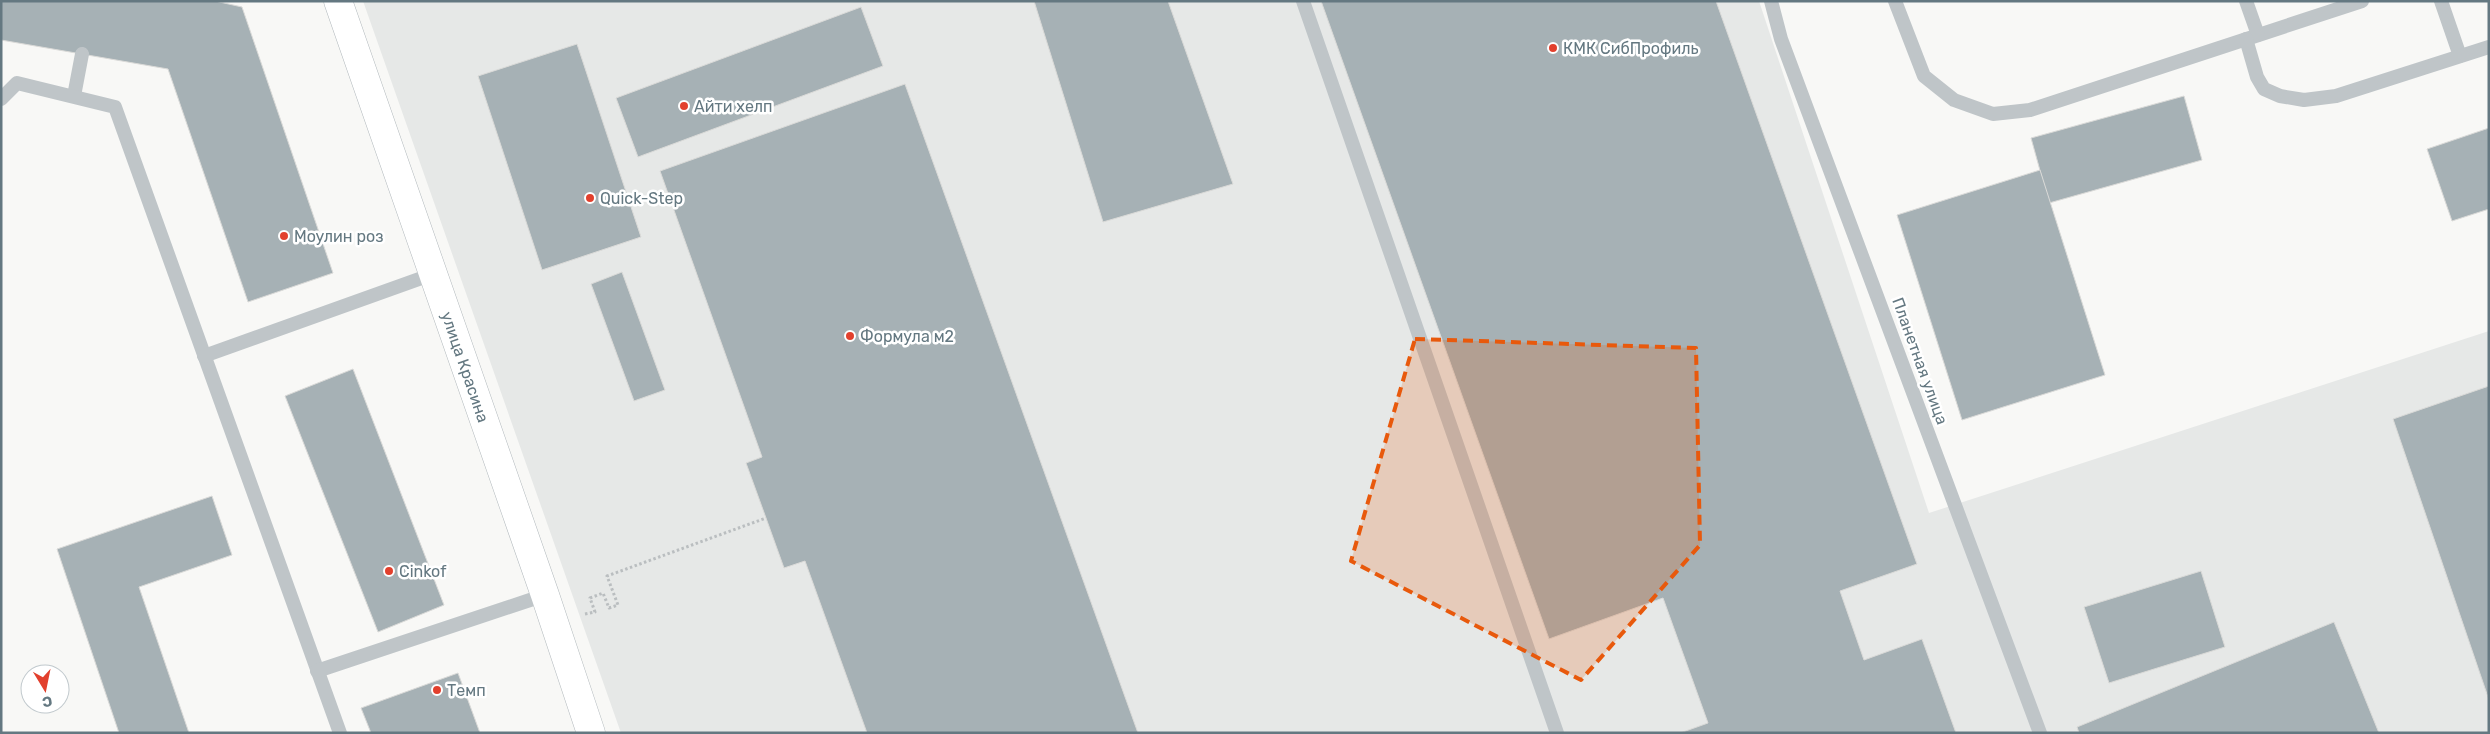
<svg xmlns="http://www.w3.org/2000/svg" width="2490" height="734" font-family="Rubik,sans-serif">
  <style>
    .built { fill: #e6e8e7 }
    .building { fill: #a6b1b5; stroke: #dadad8 }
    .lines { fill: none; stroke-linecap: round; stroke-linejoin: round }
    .secondary-casing { stroke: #b2b9bd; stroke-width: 29 }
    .path { stroke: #babec0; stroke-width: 3; stroke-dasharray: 2.5 2.5; stroke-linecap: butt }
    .lane { stroke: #bfc5c8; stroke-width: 14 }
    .secondary { stroke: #fff; stroke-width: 28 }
    .marked { fill: #e8590c; fill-opacity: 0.2; stroke: #e8590c; stroke-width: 4; stroke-dasharray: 10 6; stroke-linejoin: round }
    .poi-dot { fill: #e2402d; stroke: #fff; stroke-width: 2 }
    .labels { text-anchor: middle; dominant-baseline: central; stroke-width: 5; stroke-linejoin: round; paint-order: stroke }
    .poi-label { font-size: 16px; fill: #647881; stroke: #fff; text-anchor: start }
    .street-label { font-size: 16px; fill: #647881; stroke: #fff }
  </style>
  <rect width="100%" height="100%" fill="#f8f8f6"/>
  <!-- built -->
  <path class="built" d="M363,1h1396l170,512 560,-182v402h-1868z"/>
  <!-- building -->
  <g class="building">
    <path d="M1,1h214l27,6 91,266 -85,29 -80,-233 -167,-29z"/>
    <path d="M1034,1h134l65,183 -130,38z"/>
    <path d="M1321,1h395l201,563 -77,27 24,69 58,-21 34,94h-276l28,-10 -45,-125 -114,41z"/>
    <path d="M861,7l22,59 -245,91 -22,-59z"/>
    <path d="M577,44l64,193 -99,33 -64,-194z"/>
    <path d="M905,84l233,649h-271l-62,-172 -21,7 -18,-50 -20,-55 16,-6 -102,-286z"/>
    <path d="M2184,96l18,64 -153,43 -18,-65z"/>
    <path d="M2489,128v81l-37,12 -25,-72z"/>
    <path d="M2040,170l65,205 -143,45 -65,-205z"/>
    <path d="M622,272l43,118 -31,11 -43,-117z"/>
    <path d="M353,369l91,236 -66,27 -93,-236z"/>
    <path d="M2489,386v314l-96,-281z"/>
    <path d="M212,496l20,59 -93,32 50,146h-70l-62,-184z"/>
    <path d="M2201,571l24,76 -116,36 -25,-76z"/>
    <path d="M2334,622l45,111h-300l-2,-6z"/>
    <path d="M458,673l22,60h-109l-10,-25z"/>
  </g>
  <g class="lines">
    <defs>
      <path id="secondary" d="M338,1l207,594 46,138"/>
    </defs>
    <!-- secondary casing -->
    <use href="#secondary" class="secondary-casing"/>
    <!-- path -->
    <path class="path" d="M585,614l10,-2 -5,-14 13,-5 6,15 9,-3 -11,-29 159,-58"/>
    <!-- lane -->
    <g class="lane">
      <path d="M1303,1l254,732"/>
      <path d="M1771,1l10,38 259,694"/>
      <path d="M1895,1l29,75 30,24 39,14 37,-4 332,-109"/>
      <path d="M2246,1l12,34"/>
      <path d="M2441,1l19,55"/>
      <path d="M2246,39l11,38 7,12 16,7 24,4 32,-4 153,-49"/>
      <path d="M74,96l8,-42"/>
      <path d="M1,99l16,-16 98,24 225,626"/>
      <path d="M204,356l229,-82"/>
      <path d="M317,671l228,-76"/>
    </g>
    <!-- secondary -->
    <use href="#secondary" class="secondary"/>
  </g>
  <!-- marked area -->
  <path class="marked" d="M1415,339l281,9 4,197 -119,135 -230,-119z"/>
  <!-- markers -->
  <g class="poi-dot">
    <circle cx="1553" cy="48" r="5"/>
    <circle cx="684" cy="106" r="5"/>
    <circle cx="590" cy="198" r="5"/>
    <circle cx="284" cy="236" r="5"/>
    <circle cx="850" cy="336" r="5"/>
    <circle cx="389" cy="571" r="5"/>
    <circle cx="437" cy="690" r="5"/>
  </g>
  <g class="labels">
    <!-- poi labels -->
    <g class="poi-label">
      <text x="1563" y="48">КМК СибПрофиль</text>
      <text x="694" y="106">Айти хелп</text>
      <text x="600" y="198">Quick-Step</text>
      <text x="294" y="236">Моулин роз</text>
      <text x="860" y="336">Формула м2</text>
      <text x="399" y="571">Cinkof</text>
      <text x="447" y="690">Темп</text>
    </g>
    <!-- street labels -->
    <g class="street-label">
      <text transform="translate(1920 361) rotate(70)">Планетная улица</text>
      <text transform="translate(465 367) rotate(71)">улица Красина</text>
    </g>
  </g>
  <!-- border -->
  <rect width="2490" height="734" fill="none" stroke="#647881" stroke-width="5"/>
  <!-- north arrow -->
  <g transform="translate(45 689) rotate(170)"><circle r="24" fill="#ffffff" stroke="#c1c9cd"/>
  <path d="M0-4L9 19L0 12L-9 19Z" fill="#e2402d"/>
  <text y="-8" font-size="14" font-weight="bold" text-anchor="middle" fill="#647881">С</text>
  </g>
</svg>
